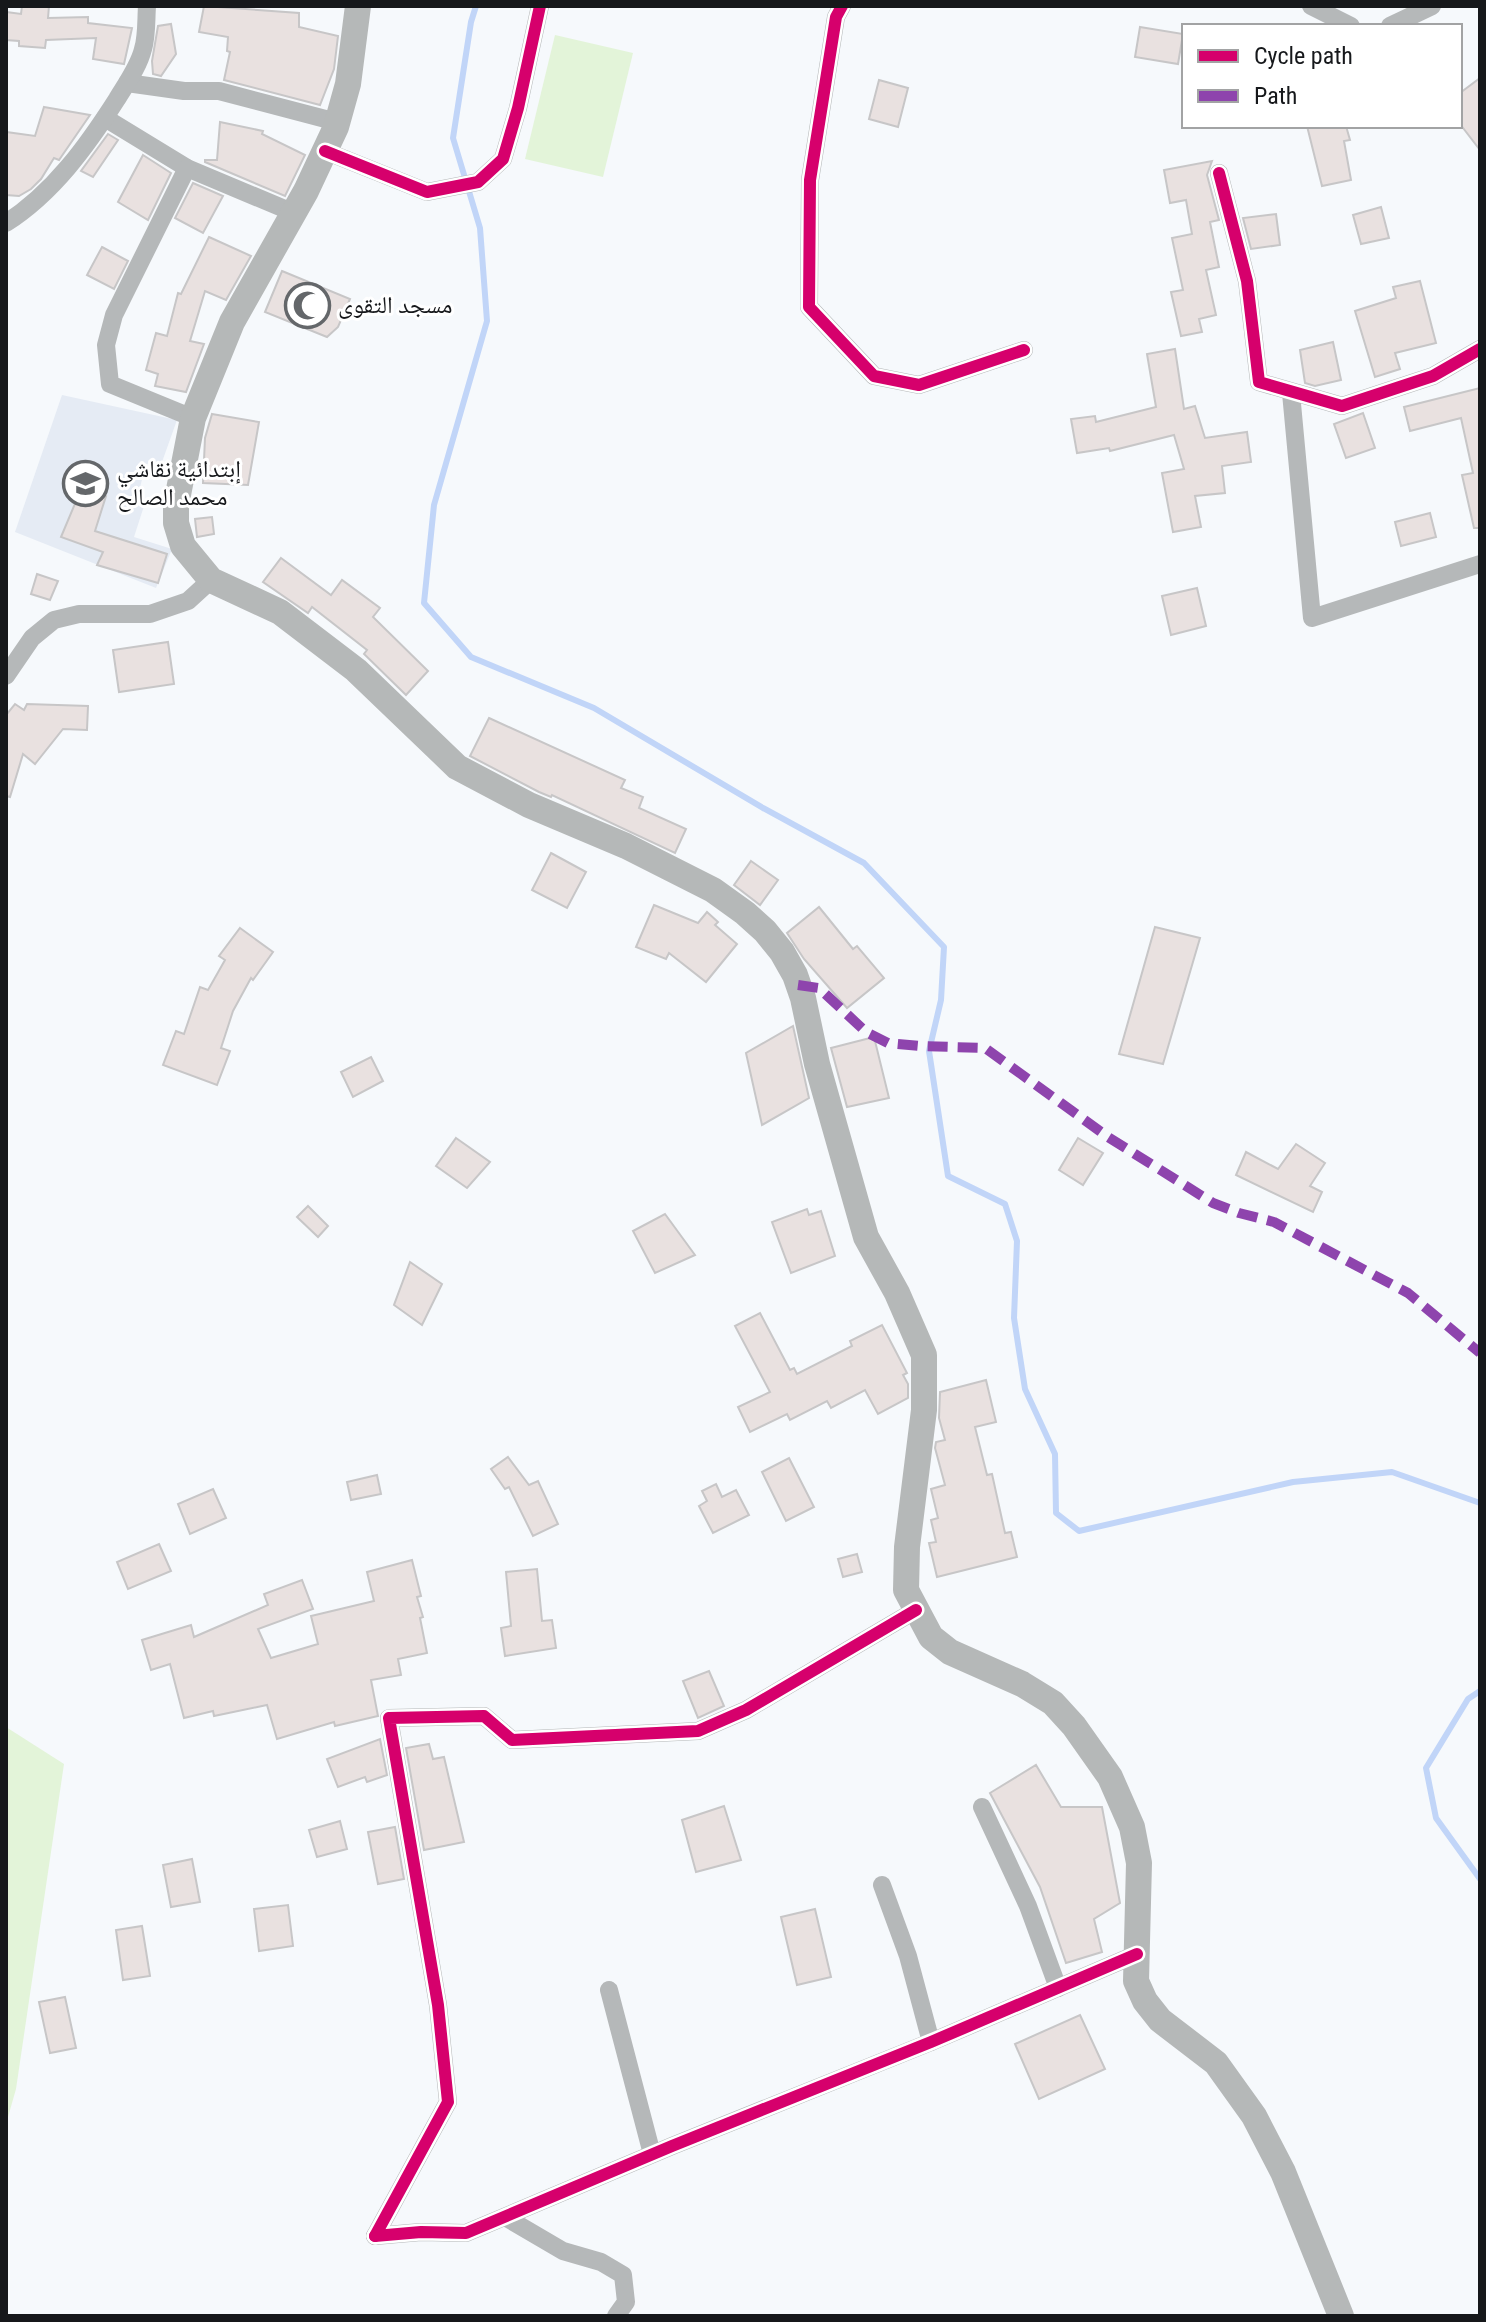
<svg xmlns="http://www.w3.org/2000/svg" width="1486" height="2322" font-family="'Roboto Condensed','Noto Naskh Arabic',sans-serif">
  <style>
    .built { fill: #e5ebf4 }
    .green { fill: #e3f4d9 }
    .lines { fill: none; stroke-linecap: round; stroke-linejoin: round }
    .stream { stroke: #c1d5f8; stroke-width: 6 }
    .building { fill: #e9e1e0; stroke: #c7c6c7; stroke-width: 2 }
    .street { stroke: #b5b8b9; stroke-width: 18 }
    .secondary { stroke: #b5b8b8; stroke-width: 26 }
    .quiet { stroke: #8e44ad; stroke-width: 10; stroke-dasharray: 20 10; stroke-linecap: butt }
    .cycleway-casing { stroke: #fff; stroke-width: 17 }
    .cycleway { stroke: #d6006c; stroke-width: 12 }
    .labels { text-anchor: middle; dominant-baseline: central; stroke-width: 6; stroke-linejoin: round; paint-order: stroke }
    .poi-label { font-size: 24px; fill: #16181b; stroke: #fff; text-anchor: start }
  </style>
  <rect width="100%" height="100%" fill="#f6f9fc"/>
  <!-- built -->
  <path class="built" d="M62,395l115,25 -15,42 -16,2 -10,39 8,3 -10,31 38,12 -16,39 -141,-56z"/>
  <!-- green -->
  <g class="green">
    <path d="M555,35l78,18 -30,124 -78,-18z"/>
    <path d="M6,1727l58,37 -48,325 -10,35z"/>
  </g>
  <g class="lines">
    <!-- stream -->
    <g class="stream">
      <path d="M476,6l-5,16 -18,116 27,90 7,93 -53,184 -10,98 47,54 123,51 169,100 101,55 80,84 -3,53 -12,51 19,125 57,28 12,37 -3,77 11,71 30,65 1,59 23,18 214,-49 99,-10 88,31"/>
      <path d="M1480,1691l-12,8 -42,69 10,50 44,61"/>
    </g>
  </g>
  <!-- building -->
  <g class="building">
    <path d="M22,6h27l-1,12 40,-1v6l44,5 -8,36 -31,-5 3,-21 -50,2 -1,8 -26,-2v-5l-13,-1v-28l15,2z"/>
    <path d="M204,6l95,7v14l39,9 -4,33 -14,36 -96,-25 6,-28 -3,-1 1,-14 -29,-5z"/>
    <path d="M171,24l5,30 -15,22 -8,-2 -1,-13 6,-35z"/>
    <path d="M1140,27l43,7 -5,30 -43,-7z"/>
    <path d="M1480,78v72l-20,-26v-31z"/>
    <path d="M879,80l29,8 -10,39 -29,-8z"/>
    <path d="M44,107l46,8 -31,45 -5,-2 -13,21 -10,10 -12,7 -13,-1v-63l29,4z"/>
    <path d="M220,122l43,9 -1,3 43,21 -20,41 -80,-34v-2h12z"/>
    <path d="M1307,126h39l4,14 -6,1 7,39 -29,6z"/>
    <path d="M108,134l10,6 -25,37 -12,-6z"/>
    <path d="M143,155l28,18 -23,47 -30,-18z"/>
    <path d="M1212,161l-5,14 12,45 -9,2 9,45 -13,3 10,45 -17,4 3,13 -21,4 -10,-44 12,-2 -11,-52 20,-4 -6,-34 -16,3 -6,-33z"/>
    <path d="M193,183l30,13 -20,37 -28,-15z"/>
    <path d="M1381,207l8,31 -28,6 -8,-29z"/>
    <path d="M1276,214l4,31 -29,4 -8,-31z"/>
    <path d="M209,237l42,19 -25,44 -21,-9 -15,50 14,3 -18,48 -31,-6 3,-12 -12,-4 10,-37 11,3 11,-43 3,1z"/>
    <path d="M102,247l26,14 -14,28 -27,-14z"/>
    <path d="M282,271l68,28 -12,28 -11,10 -62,-25z"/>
    <path d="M1420,281l16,62 -41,10 5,16 -25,8 -20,-66 41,-13 -3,-11z"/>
    <path d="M1333,342l8,38 -26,6 -10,-3 -5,-33z"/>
    <path d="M1175,349l9,60 11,-3 10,32 42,-6 4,30 -29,4 3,27 -30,3 6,31 -28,5 -11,-59 22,-4 -10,-34 -64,16 -1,-3 -32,5 -6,-34 24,-3 1,6 60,-15 -9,-53z"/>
    <path d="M1480,388v140h-6l-12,-53 11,-2 -12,-55 -51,13 -6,-24z"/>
    <path d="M1363,413l12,35 -29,10 -12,-34z"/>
    <path d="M212,414l47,8 -11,63 -45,-2 2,-45z"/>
    <path d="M82,487l24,9 -11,35 72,23 -9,29 -61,-18 6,-13 -42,-15z"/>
    <path d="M1430,513l6,24 -35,9 -6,-24z"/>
    <path d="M212,517l2,17 -17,3 -2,-18z"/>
    <path d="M281,558l50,37 11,-15 38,28 -7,9 55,54 -22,24 -42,-41 3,-4 -55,-43 -4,6 -45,-31z"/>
    <path d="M37,574l21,7 -8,19 -19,-6z"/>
    <path d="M1197,588l9,38 -35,9 -9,-39z"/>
    <path d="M168,642l6,42 -55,8 -6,-42z"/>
    <path d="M15,704l9,6 3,-6 61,2 -1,24 -24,-1 -28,35 -12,-10 -13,43 -4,-1v-81z"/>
    <path d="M489,718l136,62 -4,8 22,9 -4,11 47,21 -11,24 -123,-58 -1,2 -12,-5 -69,-36z"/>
    <path d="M551,853l35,19 -19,36 -35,-18z"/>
    <path d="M751,861l27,19 -18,25 -26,-20z"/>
    <path d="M654,905l44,18 9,-11 11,10 -3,3 22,19 -31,38 -37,-29 -3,6 -30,-12z"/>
    <path d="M819,907l34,42 4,-3 27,32 -37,30 -43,-49 -17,-26z"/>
    <path d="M1155,927l45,11 -37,126 -44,-10z"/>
    <path d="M240,928l33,24 -20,28 -2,-2 -18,33 -12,37 9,3 -13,34 -54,-20 13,-34 8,3 16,-47 8,3 17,-30 -6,-4z"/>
    <path d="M793,1026l16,72 -47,27 -16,-72z"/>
    <path d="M874,1037l15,61 -42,9 -16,-59z"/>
    <path d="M371,1057l12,24 -30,16 -12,-25z"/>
    <path d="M456,1138l34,24 -23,26 -31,-22z"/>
    <path d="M1078,1138l25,15 -20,32 -24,-15z"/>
    <path d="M1296,1144l29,19 -15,23 12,6 -9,20 -77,-37 10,-23 32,17z"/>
    <path d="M308,1206l20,20 -10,11 -21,-20z"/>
    <path d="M807,1209l2,6 12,-4 14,45 -44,17 -19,-51z"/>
    <path d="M665,1214l30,41 -40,18 -22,-42z"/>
    <path d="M410,1262l32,22 -20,41 -28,-20z"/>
    <path d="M760,1313l30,57 4,-2 3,6 55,-28 -2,-5 32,-16 25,48 -4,2 5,9v14l-30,16 -13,-24 -34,18 -4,-7 -37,19 -3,-6 -37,18 -12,-25 32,-15 -35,-66z"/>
    <path d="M986,1380l10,42 -21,5 12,48 5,-1 13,59 6,-1 6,25 -80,20 -8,-34 7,-1 -5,-22 7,-2 -7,-29 14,-4 -10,-37 1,-6 9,-2 -6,-22 1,-26z"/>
    <path d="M508,1457l21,28 9,-4 20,43 -25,12 -24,-49 -4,2 -14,-20z"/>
    <path d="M789,1458l25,49 -28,14 -24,-49z"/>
    <path d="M377,1475l4,19 -30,6 -4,-18z"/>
    <path d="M716,1484l6,13 14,-7 13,25 -36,18 -14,-27 8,-5 -5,-10z"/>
    <path d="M213,1489l13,29 -36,16 -12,-30z"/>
    <path d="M159,1544l12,27 -43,18 -11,-27z"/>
    <path d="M857,1554l5,18 -19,5 -5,-18z"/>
    <path d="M412,1560l9,36 -4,1 6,20 -3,1 7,35 -29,6 3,16 -30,5 7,36 -43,10 -1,-4 -57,17 -10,-34 -53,11 -1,-5 -29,7 -14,-54 -19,6 -9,-30 49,-15 3,12 74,-32 -4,-11 38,-14 11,29 -55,20 13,29 47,-14 -7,-28 63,-15 -7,-29z"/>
    <path d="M537,1569l5,52 10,-1 4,28 -51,8 -4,-28 10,-2 -5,-54z"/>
    <path d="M709,1671l15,35 -26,12 -15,-37z"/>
    <path d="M380,1739l7,36 -20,7 -2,-5 -27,10 -11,-28z"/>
    <path d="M429,1744l4,15 11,-2 20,85 -40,8 -18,-102z"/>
    <path d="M1036,1765l25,42h41l18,96 -26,16 8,33 -36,11 -26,-76 -50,-94z"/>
    <path d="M724,1806l17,54 -45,12 -14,-52z"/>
    <path d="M340,1821l7,28 -30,8 -8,-27z"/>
    <path d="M395,1827l9,52 -26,5 -10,-52z"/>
    <path d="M192,1859l8,43 -29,5 -8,-42z"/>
    <path d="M288,1905l5,41 -34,5 -5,-42z"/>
    <path d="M815,1909l16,68 -34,8 -16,-68z"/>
    <path d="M142,1926l8,50 -27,4 -7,-50z"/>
    <path d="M65,1997l11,51 -26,5 -11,-51z"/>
    <path d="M1080,2015l25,54 -66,30 -24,-55z"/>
  </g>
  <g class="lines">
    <!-- street -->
    <g class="street">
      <path d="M842,6l-6,11 -26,163 -1,127 65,69 45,9 105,-35"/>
      <path d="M1311,6l40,20"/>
      <path d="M1390,26l42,-20"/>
      <path d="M127,83l57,8h35l118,31"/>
      <path d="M105,118l82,50 105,44"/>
      <path d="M325,151l102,41 51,-10 25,-23 15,-51 22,-102"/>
      <path d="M187,168l-73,147 -8,30 4,39 83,34"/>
      <path d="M1219,173l28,108 12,101 83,24 91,-30 47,-27"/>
      <path d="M6,223c47,-30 81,-77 111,-124 9,-15 22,-33 26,-50 4,-13 3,-29 4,-43"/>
      <path d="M1291,393l21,225 168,-54"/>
      <path d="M6,676l26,-38 22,-18 25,-6h71l38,-13 23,-21"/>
      <path d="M982,1807l46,99 30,82"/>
      <path d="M882,1885l26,71 23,86"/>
      <path d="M609,1990l43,164"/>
      <path d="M505,2217l58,34 38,11 22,13 3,27 -10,14"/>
      <path d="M375,2236l73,-134 -10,-97 -49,-287 95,-2 28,24 186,-9 48,-21 170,-100"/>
      <path d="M375,2236l46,-4 45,1 206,-87 259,-104 206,-88"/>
    </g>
    <!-- secondary -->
    <path class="secondary" d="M358,6l-10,78 -12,43 -30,64 -74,131 -39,96 -17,87v18l7,23 28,34 69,32 76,58 101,97 72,38 97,41 87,44 32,23 20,18 17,21 13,23 8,23 14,66 49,173 31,56 27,62v55l-17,137 -1,43 25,47 19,15 72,32 31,19 21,23 36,51 22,50 7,36 -3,118 9,20 15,19 56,43 38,53 29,56 58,144"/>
    <!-- quiet -->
    <path class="quiet" d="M798,985l21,3 47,44 22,11 32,3 65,2 123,89 105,66 26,10 35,9 134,71 72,60"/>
    <defs>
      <g id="cycleway">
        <path d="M842,6l-6,11 -26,163 -1,127 65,69 45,9 105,-35"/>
        <path d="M325,151l102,41 51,-10 25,-23 15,-51 22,-102"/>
        <path d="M1219,173l28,108 12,101 83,24 91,-30 47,-27"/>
        <path d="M375,2236l73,-134 -10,-97 -49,-287 95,-2 28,24 186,-9 48,-21 170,-100"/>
        <path d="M375,2236l46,-4 45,1 206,-87 259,-104 206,-88"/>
      </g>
    </defs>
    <!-- cycleway casing -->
    <use href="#cycleway" class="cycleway-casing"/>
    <!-- cycleway -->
    <use href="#cycleway" class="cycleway"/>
  </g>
  <!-- icons -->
  <defs>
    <symbol id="mosque-ring" viewBox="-11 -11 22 22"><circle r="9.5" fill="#fff" stroke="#64676a" stroke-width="1.5"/><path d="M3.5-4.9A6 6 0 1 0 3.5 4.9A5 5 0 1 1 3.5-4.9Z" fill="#64676a"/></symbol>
    <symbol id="school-ring" viewBox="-11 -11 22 22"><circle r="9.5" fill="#fff" stroke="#64676a" stroke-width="1.5"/><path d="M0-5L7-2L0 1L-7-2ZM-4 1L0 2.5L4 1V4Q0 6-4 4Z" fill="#64676a"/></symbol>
  </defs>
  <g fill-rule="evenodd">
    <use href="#mosque-ring" x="282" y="280" width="51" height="51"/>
    <use href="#school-ring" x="60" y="458" width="51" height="51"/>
  </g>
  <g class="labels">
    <!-- poi labels -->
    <g class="poi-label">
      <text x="338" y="305">مسجد التقوى</text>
      <text x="117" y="469">إبتدائية نقاشي<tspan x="117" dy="28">محمد الصالح</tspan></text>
    </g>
  </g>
  <!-- border -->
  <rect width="1486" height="2322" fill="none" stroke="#16181b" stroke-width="16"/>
  <!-- legend -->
  <rect x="1182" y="24" width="280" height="104" fill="#ffffff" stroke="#a2a3a4" stroke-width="2"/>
  <rect x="1198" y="50" width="40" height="12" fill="#d6006c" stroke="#a2a3a4" stroke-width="2"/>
  <text x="1254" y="64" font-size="24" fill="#16181b">Cycle path</text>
  <rect x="1198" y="90" width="40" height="12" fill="#8e44ad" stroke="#a2a3a4" stroke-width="2"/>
  <text x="1254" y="104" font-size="24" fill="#16181b">Path</text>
</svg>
